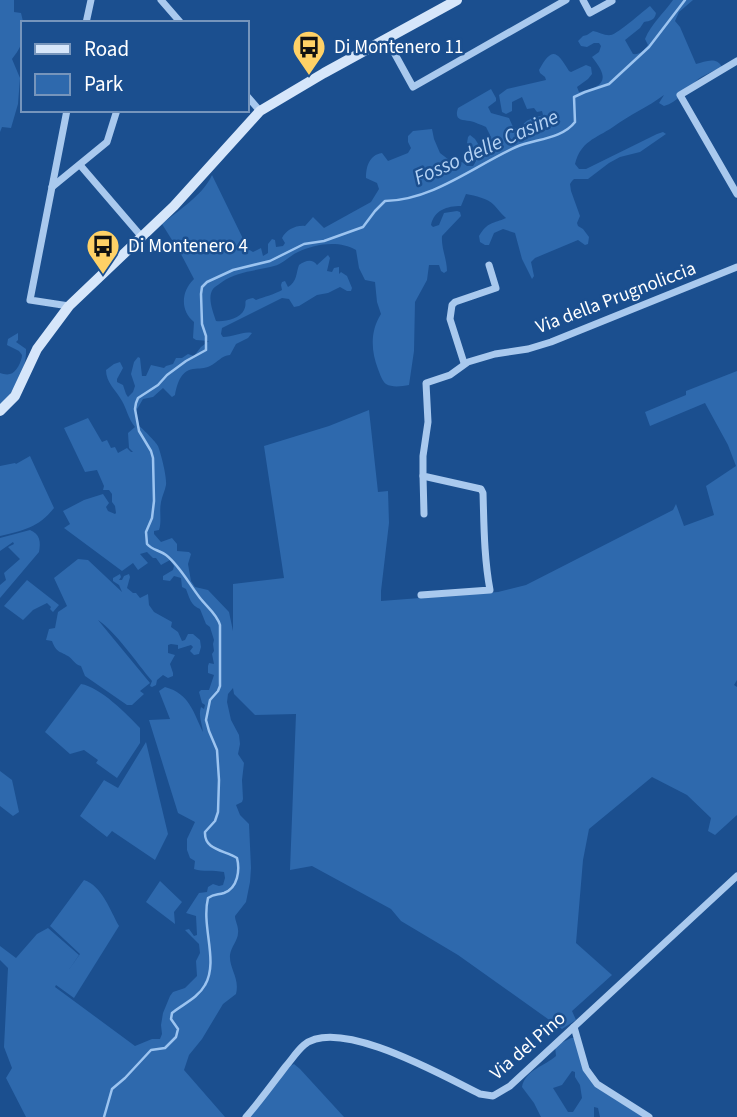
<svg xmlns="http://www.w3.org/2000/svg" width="737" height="1117" font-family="'Source Sans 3',sans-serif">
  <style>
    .green { fill: #2e69ad; fill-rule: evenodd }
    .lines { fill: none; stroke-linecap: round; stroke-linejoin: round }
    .stream { stroke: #9cc4f0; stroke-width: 2.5 }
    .street { stroke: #a9c9ee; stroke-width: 7 }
    .secondary { stroke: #d6e6fa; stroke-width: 10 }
    .labels { text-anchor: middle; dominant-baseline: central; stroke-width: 5; stroke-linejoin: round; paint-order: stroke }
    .poi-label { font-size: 19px; fill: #fff; stroke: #1b4f8f; text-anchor: start }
    .street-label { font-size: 19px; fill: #fff; stroke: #1b4f8f }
    .water-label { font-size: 21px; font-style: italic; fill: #b5d3f5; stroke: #1b4f8f }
  </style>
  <rect width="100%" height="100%" fill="#1b4f8f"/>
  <!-- green -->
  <g class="green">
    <path d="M0,0h14v12l7,1c5,19 4,30 -9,46l8,19 -2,26 -7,24 -9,-1 -2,5z"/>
    <path d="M673,0h20l-14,12 -4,9 5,6 16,37c9,-2 20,-8 26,3 -8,4 -19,8 -26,14 -11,9 -18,21 -32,25l-5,-3 5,-8c-16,12 -35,20 -51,32 -18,12 -32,14 -38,37l4,5h7l71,-35 6,-2 3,2 -26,18 -20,5 -11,6 -21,16h-14l-2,2 -2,3 1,7 9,25 -3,7 1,3 5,3 6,8 -1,7 -3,1 -7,-5 -43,18 -4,4 3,14 -2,3 -10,-20 -7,-26 -12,-4 -9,4 -5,12h-4l-5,-3 -1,-6c9,-15 14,-12 27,-18 -5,-4 -8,-9 -12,-13 -7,-7 -18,-9 -28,-11l-5,12c-14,0 -27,4 -30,19l2,2 6,-2 5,-12 13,-2 3,1 1,4 -19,20c-1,12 5,23 5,35l-3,2 -3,-2 -2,-6h-10l-2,15 -12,22 -1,49 -5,34c-7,1 -16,3 -23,-1 -4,-3 -6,-10 -8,-15 -7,-18 -8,-38 3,-55l-4,-12 -2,-20 -10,-2 -6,-12 -3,-18c-17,-10 -41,-6 -58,2 -9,4 -15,12 -24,14 -18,5 -37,5 -52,16 -1,1 -8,5 -9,7 -6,8 0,23 3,32 8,1 24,-2 28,-11 4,-8 -3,-10 9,-12l3,2c8,-3 19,-6 26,-10l-1,-5 1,-3 3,-1 3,6c9,-5 8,-14 11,-22 6,-4 13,-7 18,0l11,-10 2,3 -3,13 5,1 2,-4 5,-1v7l2,-2 6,4 5,12 -1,3h-4l-7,-4 -12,6 -11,2 -18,11 -5,1 -5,-8 -7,-1 -60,30 -1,6 2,3c11,0 20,-6 29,-4l-4,5 -12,6 -6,11c-9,1 -12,7 -20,11 -6,3 -10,2 -17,3 -13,2 -16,16 -18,26l-3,2 -9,-9 -10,9 -10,2 -7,12 3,15c4,3 17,16 19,20 3,8 9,31 8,39 -1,6 -4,11 -5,17 -2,9 1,19 -2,28l-5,1v3l7,8 11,-4 5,6v7l12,1 2,2 -3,10 3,17 4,6 13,3 21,22 4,19v-47l51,-6 -20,-132 65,-20 40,-16 9,82 10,-1 1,32 -8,68v10l117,-9 28,-7 147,-75 3,-6 8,22 30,-11 -8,-29 30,-20 -8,-21 -23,-42 -55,23 -5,-14 41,-17v-4l51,-20v309l-3,5 3,2v128l-22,20 -7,-4 3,-13 -24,-23 -35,-18 -63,52 -6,31 -7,83 36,32 -40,36 4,9 -14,9 -104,-74 -57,-34 -10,-12 -79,-43 -22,4 6,-156 -41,1 -21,-21 -1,-6 -5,6 -1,8 4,18 8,15 1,9 -2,10 6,9 -2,17 1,19 -1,3 -6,3 4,10 9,9 2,44 -1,14 -4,20 -11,14c0,5 4,11 3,17 0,7 -7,14 -8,22 -1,14 10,23 6,39l-13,10 -21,35 -13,16 -5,15 41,47h-199l-20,-39 6,-10 -8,-21 4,-79 -8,-8v-14l16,12 21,-24 11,-6 31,27 -11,16 12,-17 -30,-28 34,-46c18,6 26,30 35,46l-45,72 -18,-13 -1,2 80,59 17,-7h8l2,-5 -1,-9 2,-12 7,-17 3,-4 12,-4 12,-12 -1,-15 4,-8 -1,-9 -14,-14 4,-1 5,7 3,-1 -1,-19 -10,-3 13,-20 8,-1 1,-5 5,-3 6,2 4,-1 2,-7 -1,-6c-11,-2 -21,0 -30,-3l1,-8 -5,-3 -3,-8v-11l8,-17 -17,-9 -29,-93 21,-1 -11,-28 6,-4c25,7 28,25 38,45 -1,-9 -5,-16 -2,-25l3,2 1,-4 -3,-2 -3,-11 2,-2h8l5,-15 -6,-2v-7l1,-3 5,1 -2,-10 2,-3 -1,-7 1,-4 -4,-13 -4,-3 -6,-15c-9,-3 -11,-12 -14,-20l-4,-2 -1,-9 -7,-2 -4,5 -7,-1v-4l10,-6 1,-4 -4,-6 -9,5 -5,-7h-3l-6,-6 -7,2 8,9 -10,7 -5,-7 -11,8 -58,-43 6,-4 -7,-13 21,-11 19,-6 6,9 -3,4 2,4 7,3 1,-1 -1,-7 -3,-4v-8l-3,-4h-6l1,-4 -7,-16 -12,2 -21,-44 24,-10 14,24 5,-2 4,8 4,-1 3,6 9,-5 4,4h2l-4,-4 -1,-15 7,-6c-7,-9 -8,-17 -13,-26 -6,-11 -16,-18 -16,-31l8,-6 6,-2 3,6 -6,11v3l6,3 3,9 2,3 5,-5 2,-6 -4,-12 3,-12 4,-5 2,1 2,18h4l5,-11 13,3 2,-2 7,-2 3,-6h6l6,-4 6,2 7,-9 8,-6 -13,-1 -3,-2 1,-16c-14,-11 -13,-31 0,-43l-12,-23 -20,-32c17,-14 41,-29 50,-49l36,74 5,3 8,-4 2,8 5,-3v-9l4,-5 3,1 1,7 7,-1 2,-3 -3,-5c4,-8 14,-13 23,-12l8,-9 11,11 47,-26 8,-13 -2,-6 -11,-5c0,-11 3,-23 16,-25l6,8 20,-8 3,-5 -3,-6v-6l5,-5 19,-2 2,10 6,14 13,10 9,-1 5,4h6c7,-10 3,-17 -6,-23l1,-6 2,-2 5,4 5,8h6l4,-12 -4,-8c-5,-2 -11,-5 -16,-6 -9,-1 -16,-1 -12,-13l33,-19 5,9v3l-8,6 3,6 18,5 4,9 6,3 2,-1c4,-11 12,-10 22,-14l-1,-4 -5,1 -3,-4 -7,1 -5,-12 -10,5v9l-6,3 -4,-2 -3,-17 8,-6 39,-9 -1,-3 -5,-4 -1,-3c13,-24 18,-19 30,1l2,1 15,-7 5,2 1,7 -4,5 -11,8 2,5c26,-5 31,-13 13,-35l7,-5 2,-6 -2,-3h-5l-7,4 -6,-1 -3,-5 5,-5 4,-1 6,-4c6,1 12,5 18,4 8,-2 31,-23 39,-29l6,7c-1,7 -6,8 -12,9l-4,6 -15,12 8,14c7,1 11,-4 15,-9l-3,-6c6,-15 19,-26 28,-39z"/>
    <path d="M18,333v7l-2,2 10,7c1,23 -14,42 -26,60v-36c3,1 7,2 10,1 6,-1 12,-13 12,-19l-3,-4 -12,-6 1,-6z"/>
    <path d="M30,456l24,52c-16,20 -30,22 -54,28v-70l15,-3 1,1z"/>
    <path d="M30,530c10,4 11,12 9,22l-39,46v-13l6,-5 -2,-7 16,-14 -12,-12 6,-3 -1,-2 -13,9v-13z"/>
    <path d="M78,559l10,1 34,32 -3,-7 -6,-4v-3l7,-4 1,3 -2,3h3l2,-4 5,-2 1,3 -3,11 6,5h3l4,5 8,-4 1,11 5,7 18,10 -1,5 7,5 4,9 3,-1 3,-6h5l7,6 1,7 -2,7 -5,1 -4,-4 3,-4 -2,-2 -13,4v-4l-7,-1 -3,1v8l7,2 -5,9 3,9v3l-5,2 -5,-3 -6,5 -1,5 -4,2 -2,-1 2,-5c-16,-19 -36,-49 -54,-61l52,63 -10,8 4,3 -12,11h-5l-42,-29 -4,-10c-7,-2 -7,-6 -13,-10 -9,-5 -12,-4 -16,-15l-6,-1 3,-11 6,-1 3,-16 9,-6 -13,-28z"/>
    <path d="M27,580l32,25 -6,7 -3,-3 1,-2 -4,-4 -14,7 -10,10 -19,-14z"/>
    <path d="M81,684c19,3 46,30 59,44v15l-23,35 -21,-15 2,-3 -14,-10 -14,4 -25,-22z"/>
    <path d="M146,742l22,92 -13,26 -43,-29 -5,6 -27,-21 24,-36 14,8z"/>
    <path d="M0,771l12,9 7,32 -6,4 -13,-10z"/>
    <path d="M160,881l22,21 -8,10 1,12 -29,-22z"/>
    <path d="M571,1038h3l27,52 43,27h-44l-2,-9 -4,-1v10h-53l-7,-14 -12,-16c3,-17 23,-21 34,-31l-1,-10zM572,1071l3,1v5l5,8 2,13 -9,14h-5l-15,-24 9,-3z"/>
    <path d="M294,1064l6,5 44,48h-95l41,-51z"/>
  </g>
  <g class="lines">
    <!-- stream -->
    <path class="stream" d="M104,1117l8,-28 13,-11 26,-28 14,-2 11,-11 2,-8 -7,-10 1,-6c11,-9 26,-15 33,-28 14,-24 -4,-58 3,-87 6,-4 9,-3 16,-5 14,-5 16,-23 13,-35 -13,-8 -33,-8 -32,-26l10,-11 3,-9 1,-32 -2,-30 -8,-19 -3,-11 4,-20 8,-9 2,-5v-61c-3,-11 -13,-18 -20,-27 -11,-14 -20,-32 -34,-43 -7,-5 -14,-5 -19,-11l-1,-12 6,-14 2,-17 -1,-43 -2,-7 -12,-20 -4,-22 1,-6 2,-5 20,-13 9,-10 19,-14 20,-11v-14l-4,-12 -1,-30 1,-7 5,-5 26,-12 37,-9 34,-17 20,-3 39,-14 12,-16 10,-10c48,-1 89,-35 131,-54 19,-8 46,-8 59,-25l-1,-25 11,-5 24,-8 40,-37 36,-47"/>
    <!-- street -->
    <g class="street">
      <path d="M161,0l20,23"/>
      <path d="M583,0l7,13 22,-12 -1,-1"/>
      <path d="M86,23l5,-23"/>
      <path d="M386,38l27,49 153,-87"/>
      <path d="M737,61l-57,34 57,99"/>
      <path d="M247,96l13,15"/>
      <path d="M67,110l-37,190 39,6"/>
      <path d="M80,165l61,71"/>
      <path d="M52,187l55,-45 10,-32"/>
      <path d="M464,363l-14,-44 2,-14 3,-3 41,-14 -7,-23"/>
      <path d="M423,476l1,38"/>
      <path d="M421,595l69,-5c-6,-32 -6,-65 -7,-97l-2,-4 -58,-13v-20l5,-34 -2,-39 24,-8 18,-13 27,-8 33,-5 23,-7 186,-75"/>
      <path d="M574,1027l12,42 11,15 52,33"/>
      <path d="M246,1117c14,-16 27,-34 40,-51 6,-7 11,-15 18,-21 35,-29 141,32 176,49l13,2 17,-10 227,-210"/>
    </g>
    <!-- secondary -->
    <path class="secondary" d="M0,411l15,-15 22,-47 32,-43 105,-100 86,-95 64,-38 133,-73"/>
  </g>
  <!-- icons -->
  <defs>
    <symbol id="bus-pin" viewBox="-11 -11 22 30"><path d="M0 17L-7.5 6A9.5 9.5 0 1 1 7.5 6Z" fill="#ffd166" stroke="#1b4f8f"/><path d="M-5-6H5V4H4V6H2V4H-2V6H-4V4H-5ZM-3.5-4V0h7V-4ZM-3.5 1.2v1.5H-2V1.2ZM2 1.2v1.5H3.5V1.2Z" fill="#111"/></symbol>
  </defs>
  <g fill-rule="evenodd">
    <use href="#bus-pin" x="290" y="28" width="38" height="52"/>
    <use href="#bus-pin" x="84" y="227" width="38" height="52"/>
  </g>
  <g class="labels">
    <!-- poi labels -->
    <g class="poi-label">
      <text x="334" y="47">Di Montenero 11</text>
      <text x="128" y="246">Di Montenero 4</text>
    </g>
    <!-- street labels -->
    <g class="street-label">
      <text transform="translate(616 298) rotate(-21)">Via della Prugnoliccia</text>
      <text transform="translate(528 1046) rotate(-41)">Via del Pino</text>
    </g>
    <!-- water labels -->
    <g class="water-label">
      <text transform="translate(486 147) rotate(-24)">Fosso delle Casine</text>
    </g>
  </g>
  <!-- legend -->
  <rect x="21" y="21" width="228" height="91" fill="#1b4f8f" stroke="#7695bc" stroke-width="2"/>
  <rect x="35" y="44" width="35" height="10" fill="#d6e6fa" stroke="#7695bc" stroke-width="2"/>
  <text x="84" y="56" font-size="21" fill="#ffffff">Road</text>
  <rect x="35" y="74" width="35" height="21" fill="#2e69ad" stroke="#7695bc" stroke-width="2"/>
  <text x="84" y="91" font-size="21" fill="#ffffff">Park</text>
</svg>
